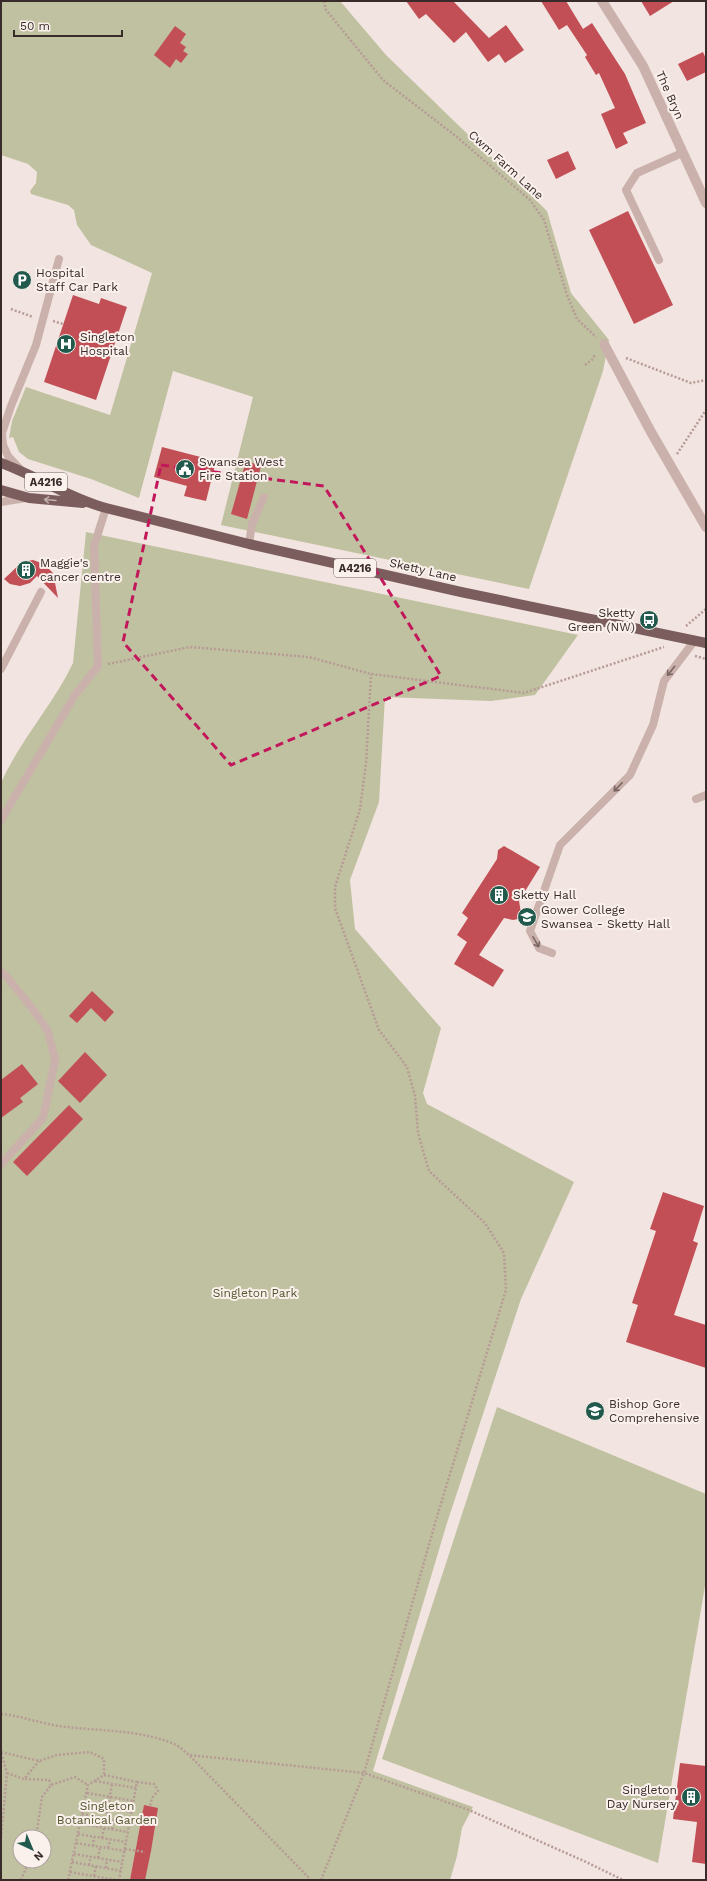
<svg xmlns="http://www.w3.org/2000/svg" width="707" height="1881" font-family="'Work Sans',sans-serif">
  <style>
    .green { fill: #c0c1a0; fill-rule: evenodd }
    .building { fill: #c24f55 }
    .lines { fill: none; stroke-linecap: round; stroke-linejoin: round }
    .path { stroke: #b69a96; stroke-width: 2.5; stroke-dasharray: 2 2; stroke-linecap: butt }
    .service { stroke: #cab1ac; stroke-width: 8 }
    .minor { stroke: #cab1ac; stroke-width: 10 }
    .primary { stroke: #7a5d5c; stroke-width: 10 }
    .oneway { stroke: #c0aeab }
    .oneway2 { stroke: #7a6764 }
    .marked { fill: none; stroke: #c2185b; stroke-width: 3; stroke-dasharray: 8 5; stroke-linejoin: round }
    .labels { text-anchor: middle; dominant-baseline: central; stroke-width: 4; stroke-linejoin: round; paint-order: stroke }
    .shield { fill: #faf0ec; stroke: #736664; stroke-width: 1 }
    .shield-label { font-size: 11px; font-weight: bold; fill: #392b2a }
    .street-label { font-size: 12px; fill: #392b2a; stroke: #faf0ec }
    .poi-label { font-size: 12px; fill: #392b2a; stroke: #faf0ec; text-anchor: start }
    .park-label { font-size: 12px; fill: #53562f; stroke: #faf0ec }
  </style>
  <rect width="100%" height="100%" fill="#f2e4e0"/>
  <!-- green -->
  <g class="green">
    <path d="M1,1h339l46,54 161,156 24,82 38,47 -6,31 -74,218 -308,-64 32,-128 -80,-26 -34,127 -48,-19 -63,-20 -9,-7 -6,-15 -4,1 3,-17 14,-34 84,28 42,-142 -61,-28 -14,-20 -3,-15 -6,-5 -37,-11 -1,-3 6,-8 1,-11 -9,-8 -27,-9z"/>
    <path d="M86,532l492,103 -43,60 -44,6 -106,-4 -6,105 -29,78 5,49 86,99 -18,65 4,11 147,78 -53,117 -74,224 -74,248 100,36 -11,21 -5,28 -7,24h-449v-1097c19,-43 52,-78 72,-120zM20,1837h24v24h-24z"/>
    <path d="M497,1407l209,87v86l-48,283 -276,-104z"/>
  </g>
  <!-- building -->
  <g class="building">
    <path d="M406,1h47l36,37 17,-13 18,25 -19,13 -6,-9 -11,8 -22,-30 -12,11 -28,-29 -7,5z"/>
    <path d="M541,1h25l17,28 9,-6 33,51 21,49 -23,10 5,10 -12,6 -15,-35 14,-6 -16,-35 -3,2 -11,-18 2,-2 -20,-30 -8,5z"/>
    <path d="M641,1h33l-24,15z"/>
    <path d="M175,26l11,8 -6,9 6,4 -3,4 5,3 -7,9 -5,-4 -6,9 -16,-13z"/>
    <path d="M703,52l3,7v13l-19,9 -9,-17z"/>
    <path d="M568,151l8,18 -20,10 -9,-19z"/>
    <path d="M628,211l45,94 -39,19 -45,-94z"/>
    <path d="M73,295l26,9 2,-6 26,9 -31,93 -52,-18z"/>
    <path d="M162,447l54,14 -10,40 -22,-5 3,-10 -33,-9z"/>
    <path d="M246,461l15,5 -14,53 -16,-5z"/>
    <path d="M33,560l11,4 9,9 5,25 -21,-22 -7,7 -10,3 -10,-2 -6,-5 18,-17z"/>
    <path d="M504,846l36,21 -21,34 2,12 -3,6 -5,1 -9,-2 -25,37 25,15 -11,17 -39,-23 13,-22 -10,-7 11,-17 -6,-5 35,-54 1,-9z"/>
    <path d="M92,991l22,21 -9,10 -14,-14 -14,15 -8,-7z"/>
    <path d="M85,1052l22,23 -27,28 -22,-22z"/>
    <path d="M22,1064l16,20 -18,14 3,4 -22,16v-38z"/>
    <path d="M69,1105l14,14 -56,57 -14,-14z"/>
    <path d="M663,1192l41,14 -11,35 5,2 -24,72 32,10v43l-80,-26 12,-37 -6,-2 24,-72 -6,-2z"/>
    <path d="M680,1763l26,3v98l-14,-2 5,-40 -24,-3z"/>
    <path d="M144,1805l14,3 -7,43 -6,29h-15z"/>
  </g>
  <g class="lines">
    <!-- path -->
    <g class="path">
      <path d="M324,1l2,9 57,70 74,57 73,63 14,20 23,75 10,24 19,18"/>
      <path d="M11,309l22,8"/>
      <path d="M53,321l10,3"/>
      <path d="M626,358l65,25 15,-3"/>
      <path d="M585,365l8,-6 2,-5"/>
      <path d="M677,454l29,-44"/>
      <path d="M686,626l20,-17"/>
      <path d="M695,656l11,3"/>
      <path d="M108,664l82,-17 119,10 62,17 153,19 140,-46"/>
      <path d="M1,1714c22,2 43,11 66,13 35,4 71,3 105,16 6,2 12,8 17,12l175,18 105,37 115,51 39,19"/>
      <path d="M1,1752l38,9 18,-6 33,-3 14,7v16"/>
      <path d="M190,1756l121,124"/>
      <path d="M7,1773l17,6 15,-18"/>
      <path d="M25,1779l24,1 2,5"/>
      <path d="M95,1781l41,7"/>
      <path d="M137,1782l17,2 4,7 -6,7 -2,8"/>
      <path d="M87,1793l47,8"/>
      <path d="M84,1804l48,8"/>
      <path d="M82,1814l48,8"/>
      <path d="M106,1818l6,-34"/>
      <path d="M80,1824l48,8"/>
      <path d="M97,1827l1,-10"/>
      <path d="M112,1829l2,-10"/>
      <path d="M78,1834l48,8"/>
      <path d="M36,1837l6,-40 9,-12 24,-8 13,8"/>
      <path d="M1,1838l6,-65 -6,-21"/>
      <path d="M102,1838l2,-10"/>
      <path d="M76,1843l49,8"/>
      <path d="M93,1846l1,-9"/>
      <path d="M108,1848l2,-8"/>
      <path d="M125,1849l20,3"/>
      <path d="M74,1854l48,8"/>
      <path d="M98,1858l2,-11"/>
      <path d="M72,1862l49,9"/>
      <path d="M89,1865l2,-9"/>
      <path d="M106,1868l1,-9"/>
      <path d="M70,1872l46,8"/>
      <path d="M94,1876l2,-10"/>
      <path d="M21,1880l8,-19"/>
      <path d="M68,1880l20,-95 16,-10 33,7 -18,98"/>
      <path d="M321,1880l43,-107 72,-253 70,-230 -2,-37 -19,-30 -56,-52 -11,-38 -3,-37 -8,-29 -28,-37 -44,-122v-21l25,-78 6,-46 5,-89"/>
    </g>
    <!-- service -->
    <g class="service">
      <path d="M659,260l-33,-70 11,-17 45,-20"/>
      <path d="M21,470l-13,-14 -5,-11 -1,-12 9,-27 25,-61 23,-86"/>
      <path d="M1,502l25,-4"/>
      <path d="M249,544l3,-20 12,-27"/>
      <path d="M1,669l40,-77"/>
      <path d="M696,799l10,-4"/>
      <path d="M1,820l74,-125 23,-29 -4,-120 12,-38"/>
      <path d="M552,953l-13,-5 -9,-17 30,-86 70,-70 23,-50 11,-44 31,-41"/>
      <path d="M1,972l6,5 24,30 17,24 7,29 -12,58 -42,46"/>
    </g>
    <!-- minor -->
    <g class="minor">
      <path d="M602,1l41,65 63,137"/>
      <path d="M604,344l47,88 55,95"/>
    </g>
    <!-- primary -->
    <g class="primary">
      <path d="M1,463c36,13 68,35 105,45l143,36 212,48 245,51"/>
      <path d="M1,490l28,8 54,5"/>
    </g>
  </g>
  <!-- one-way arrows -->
  <defs><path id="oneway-shaft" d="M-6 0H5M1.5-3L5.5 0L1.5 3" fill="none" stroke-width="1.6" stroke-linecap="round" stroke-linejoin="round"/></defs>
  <use class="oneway" href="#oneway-shaft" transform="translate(50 500) rotate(-175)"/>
  <g class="oneway2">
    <use href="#oneway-shaft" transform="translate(671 671) rotate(128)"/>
    <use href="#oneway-shaft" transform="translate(618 787) rotate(134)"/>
    <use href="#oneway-shaft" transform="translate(536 942) rotate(60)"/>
  </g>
  <!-- marked area -->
  <path class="marked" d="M161,465l163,21 117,190 -210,89 -108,-123z"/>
  <!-- icons -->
  <defs>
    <symbol id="parking-disc" viewBox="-11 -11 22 22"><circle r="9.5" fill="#21594c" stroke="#faf0ec"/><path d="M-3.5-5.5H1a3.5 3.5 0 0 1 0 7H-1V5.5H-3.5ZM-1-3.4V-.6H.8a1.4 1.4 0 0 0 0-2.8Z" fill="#fff"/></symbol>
    <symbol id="hospital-disc" viewBox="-11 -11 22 22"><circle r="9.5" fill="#21594c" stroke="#faf0ec"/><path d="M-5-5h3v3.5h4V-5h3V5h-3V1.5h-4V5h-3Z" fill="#fff"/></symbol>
    <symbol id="civic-disc" viewBox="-11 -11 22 22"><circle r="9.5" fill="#21594c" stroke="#faf0ec"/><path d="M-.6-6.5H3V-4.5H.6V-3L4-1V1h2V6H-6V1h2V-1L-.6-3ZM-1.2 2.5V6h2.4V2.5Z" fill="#fff"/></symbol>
    <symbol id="building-disc" viewBox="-11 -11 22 22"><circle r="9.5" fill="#21594c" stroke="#faf0ec"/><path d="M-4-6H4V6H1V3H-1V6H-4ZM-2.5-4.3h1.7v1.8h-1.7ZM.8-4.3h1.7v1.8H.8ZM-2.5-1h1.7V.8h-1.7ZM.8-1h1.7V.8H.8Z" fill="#fff"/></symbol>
    <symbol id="bus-disc" viewBox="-11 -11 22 22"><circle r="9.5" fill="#21594c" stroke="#faf0ec"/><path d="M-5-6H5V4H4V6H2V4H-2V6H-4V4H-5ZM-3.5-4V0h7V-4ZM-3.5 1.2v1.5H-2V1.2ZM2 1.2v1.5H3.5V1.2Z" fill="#fff"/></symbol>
    <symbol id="university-disc" viewBox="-11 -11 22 22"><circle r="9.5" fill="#21594c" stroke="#faf0ec"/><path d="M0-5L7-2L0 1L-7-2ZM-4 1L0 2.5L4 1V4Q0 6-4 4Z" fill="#fff"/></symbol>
    <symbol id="school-disc" viewBox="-11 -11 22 22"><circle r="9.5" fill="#21594c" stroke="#faf0ec"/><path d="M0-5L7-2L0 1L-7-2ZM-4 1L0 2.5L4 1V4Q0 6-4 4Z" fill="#fff"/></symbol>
  </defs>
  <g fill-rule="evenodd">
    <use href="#parking-disc" x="11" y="269" width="22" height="22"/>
    <use href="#hospital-disc" x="55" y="333" width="22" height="22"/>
    <use href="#civic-disc" x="174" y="458" width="22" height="22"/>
    <use href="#building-disc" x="15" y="559" width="22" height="22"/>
    <use href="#bus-disc" x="638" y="609" width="22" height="22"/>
    <use href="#building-disc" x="488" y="884" width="22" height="22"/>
    <use href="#university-disc" x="516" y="906" width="22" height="22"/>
    <use href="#school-disc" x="584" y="1400" width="22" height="22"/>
    <use href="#building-disc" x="680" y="1786" width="22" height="22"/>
  </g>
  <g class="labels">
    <!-- shield labels -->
    <g class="shield">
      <rect x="25" y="473" width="42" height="18" rx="3"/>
      <rect x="334" y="559" width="42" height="18" rx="3"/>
    </g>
    <g class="shield-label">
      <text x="46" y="482">A4216</text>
      <text x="355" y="568">A4216</text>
    </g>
    <!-- street labels -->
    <g class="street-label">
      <text transform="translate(670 95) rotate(66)">The Bryn</text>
      <text transform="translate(506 165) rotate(42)">Cwm Farm Lane</text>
      <text transform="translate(423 570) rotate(13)">Sketty Lane</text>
    </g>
    <!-- poi labels -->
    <g class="poi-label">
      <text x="36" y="273">Hospital<tspan x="36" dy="14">Staff Car Park</tspan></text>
      <text x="80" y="337">Singleton<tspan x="80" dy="14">Hospital</tspan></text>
      <text x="199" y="462">Swansea West<tspan x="199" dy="14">Fire Station</tspan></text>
      <text x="40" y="563">Maggie's<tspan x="40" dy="14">cancer centre</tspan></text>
      <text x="635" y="613" text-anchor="end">Sketty<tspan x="635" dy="14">Green (NW)</tspan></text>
      <text x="513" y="895">Sketty Hall</text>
      <text x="541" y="910">Gower College<tspan x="541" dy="14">Swansea - Sketty Hall</tspan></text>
      <text x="609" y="1404">Bishop Gore<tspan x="609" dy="14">Comprehensive</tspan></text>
      <text x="677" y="1790" text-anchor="end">Singleton<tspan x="677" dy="14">Day Nursery</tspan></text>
    </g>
    <!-- park labels -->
    <g class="park-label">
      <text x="255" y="1293">Singleton Park</text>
      <text x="107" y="1806">Singleton<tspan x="107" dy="14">Botanical Garden</tspan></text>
    </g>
  </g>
  <!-- border -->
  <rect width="707" height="1881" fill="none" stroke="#392b2a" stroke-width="4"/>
  <!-- north arrow -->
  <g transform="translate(32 1849) rotate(136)"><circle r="19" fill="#faf0ec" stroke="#ada19e"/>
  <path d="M0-3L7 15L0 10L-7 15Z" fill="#21594c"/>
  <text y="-6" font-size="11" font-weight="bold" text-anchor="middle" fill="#392b2a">N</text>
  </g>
  <!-- scale -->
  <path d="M14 30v6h108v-6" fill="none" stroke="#392b2a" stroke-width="2"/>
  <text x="20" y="30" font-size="12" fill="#392b2a" stroke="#faf0ec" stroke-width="3" paint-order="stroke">50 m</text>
</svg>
